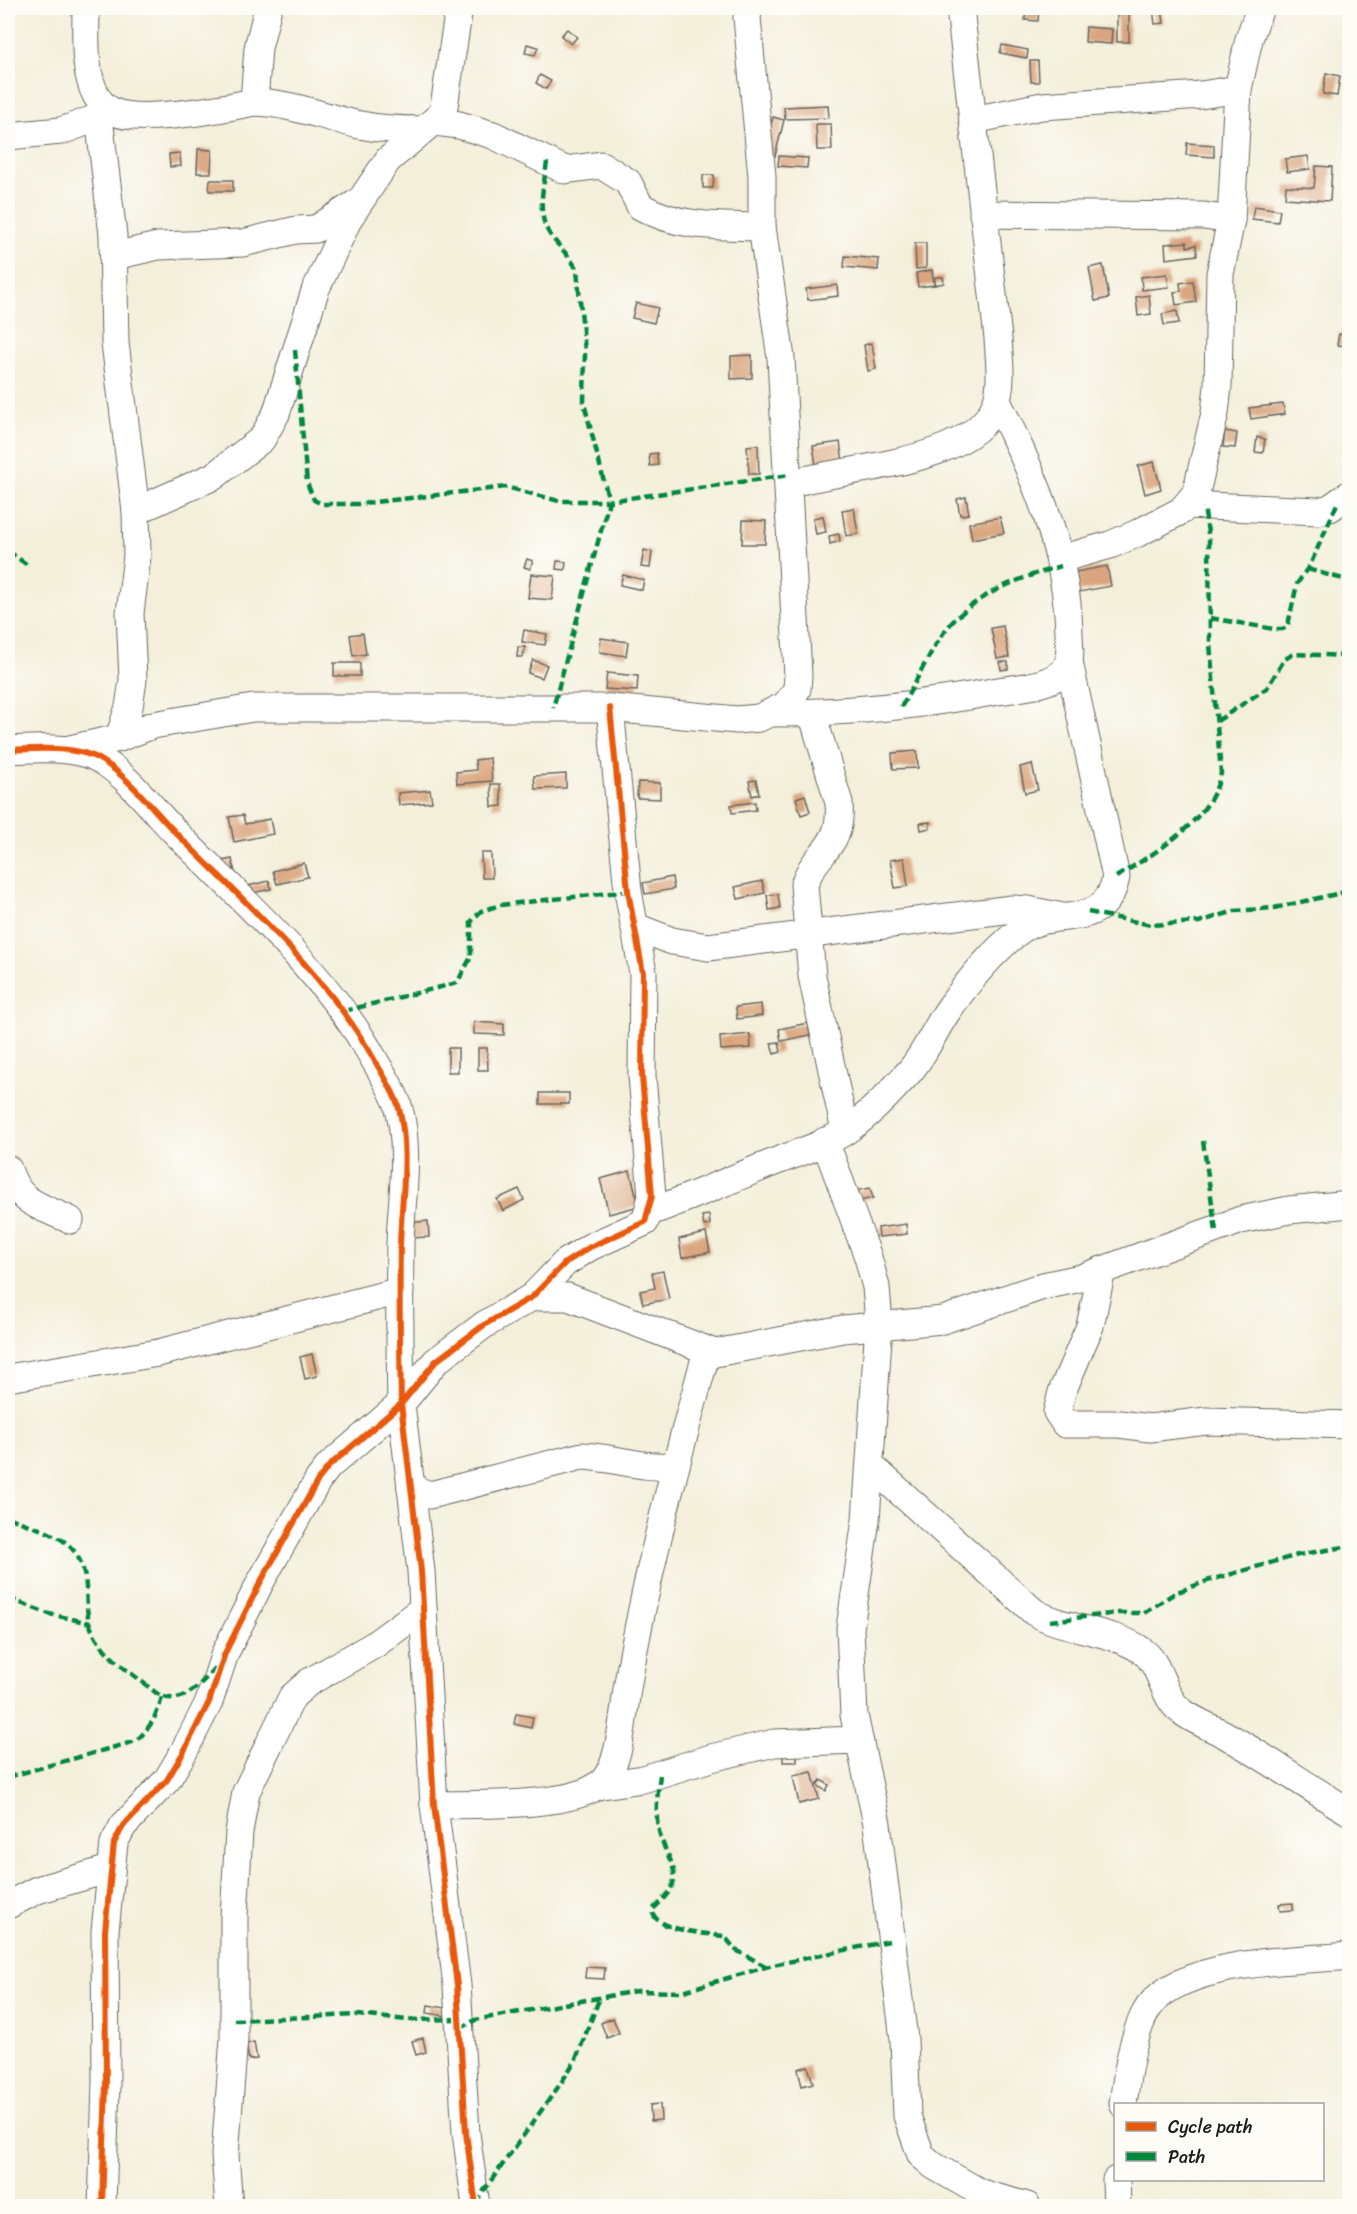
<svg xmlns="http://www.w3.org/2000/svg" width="1357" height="2214" font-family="Sriracha,sans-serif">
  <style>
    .building { fill: #daa57e }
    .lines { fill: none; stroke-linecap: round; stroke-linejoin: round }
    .minor-casing { stroke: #67665e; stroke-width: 29 }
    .minor { stroke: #fff; stroke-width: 27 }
    .quiet { stroke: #00873e; stroke-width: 4.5; stroke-dasharray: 9 4.5; stroke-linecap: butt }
    .cycleway-casing { stroke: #fdfcf7; stroke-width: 10 }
    .cycleway { stroke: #e8590c; stroke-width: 6 }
  </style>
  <rect width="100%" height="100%" fill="#fdfcf7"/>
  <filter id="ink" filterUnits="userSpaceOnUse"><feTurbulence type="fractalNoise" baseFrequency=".0167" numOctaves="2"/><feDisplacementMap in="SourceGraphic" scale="12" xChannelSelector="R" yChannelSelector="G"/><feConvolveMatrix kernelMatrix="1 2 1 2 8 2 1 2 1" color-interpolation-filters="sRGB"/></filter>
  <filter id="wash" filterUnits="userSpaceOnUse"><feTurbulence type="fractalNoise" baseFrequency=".008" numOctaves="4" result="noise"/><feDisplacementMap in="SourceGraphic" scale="24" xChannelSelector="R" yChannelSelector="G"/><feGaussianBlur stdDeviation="1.35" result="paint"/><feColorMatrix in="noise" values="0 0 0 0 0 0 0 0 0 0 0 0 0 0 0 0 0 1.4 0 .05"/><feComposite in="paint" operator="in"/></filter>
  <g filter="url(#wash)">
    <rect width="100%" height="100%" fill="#f3efda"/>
    <g id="blocks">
      <!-- building -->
      <g class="building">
        <path d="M1026,8h13l-1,13 -13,-1z"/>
        <path d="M1153,8h9l2,15 -9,1z"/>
        <rect x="1117" y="14" width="12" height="28"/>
        <path d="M1086,27l26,2 -1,15 -26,-2z"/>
        <path d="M567,29l10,8 -6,7 -10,-8z"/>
        <path d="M527,44l11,3 -3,8 -10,-2z"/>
        <path d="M1002,45l26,5 -1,8 -27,-5z"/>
        <path d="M1030,61h8l1,21h-8z"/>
        <path d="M1326,73l14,3 -3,20 -14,-2z"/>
        <path d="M540,75l11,6 -5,8 -10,-6z"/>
        <path d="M828,105l1,13 -44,1 -1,-12z"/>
        <path d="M773,117l11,3 -9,36 -12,-3z"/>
        <path d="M816,124h15l1,26h-15z"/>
        <path d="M1187,143l27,2v12l-28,-2z"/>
        <path d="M198,149l14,1 -1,23h-14z"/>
        <path d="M180,153l1,13 -11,1 -1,-13z"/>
        <path d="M779,156l29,2 -1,10 -29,-2z"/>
        <path d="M1308,156l2,13 -23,3 -2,-13z"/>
        <path d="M1316,166l16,1 -2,34 -45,-3 1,-12 28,2z"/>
        <path d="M703,175h11l-1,13h-10z"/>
        <path d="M210,180h23v11h-24z"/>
        <path d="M1254,206l26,4 -2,12 -26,-3z"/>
        <path d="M1187,242v5l9,-2 1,10 -31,4 -1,-15z"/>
        <path d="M915,243h11v25l-10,1z"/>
        <path d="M845,256l34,3 -1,11 -34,-3z"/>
        <path d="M1103,265l6,33 -14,3 -6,-33z"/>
        <path d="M932,270l2,15 -16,2 -2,-14z"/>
        <path d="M1167,274l2,13 -27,3 -1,-13z"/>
        <path d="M935,277h8l1,6 -9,2z"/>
        <path d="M1193,281l3,21 -20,3 -2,-13 7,-1 -1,-8z"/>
        <path d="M837,285l1,11 -30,4 -2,-11z"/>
        <path d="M1149,295l2,19 -13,2 -2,-19z"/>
        <path d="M636,303l22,5 -4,15 -22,-5z"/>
        <path d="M1177,311l2,12 -15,2 -2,-11z"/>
        <path d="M1339,334l11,1v11l-13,-1z"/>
        <path d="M872,343l4,26 -8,2 -4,-26z"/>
        <path d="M752,355v23l-21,1v-23z"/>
        <path d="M1283,404l2,10 -34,5 -2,-11z"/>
        <path d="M1225,431l12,2 -2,15 -12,-1z"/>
        <path d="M1257,437l8,2 -2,14 -8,-1z"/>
        <path d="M840,442l3,19 -27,4 -3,-19z"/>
        <path d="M758,445l1,29h-10l-2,-28z"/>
        <path d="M657,453l1,12 -8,1 -1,-12z"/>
        <path d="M1154,462l7,27 -16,5 -7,-28z"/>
        <path d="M966,497l3,17 -9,1 -3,-16z"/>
        <path d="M854,508l4,26 -12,2 -4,-26z"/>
        <path d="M823,516l3,16 -10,2 -3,-16z"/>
        <path d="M1000,517l4,16 -32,6 -3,-16z"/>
        <path d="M743,520l23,1 -1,23h-23z"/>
        <path d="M839,534l1,7 -10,3 -1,-8z"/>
        <path d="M644,550l8,2 -2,16 -9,-1z"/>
        <path d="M527,559l6,2 -3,8 -6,-2z"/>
        <path d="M557,561l9,1 -1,8 -9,-1z"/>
        <path d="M1107,566l4,20 -37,7 -4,-20z"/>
        <path d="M531,574l24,2 -3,24 -24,-2z"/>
        <path d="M623,575l21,5 -2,10 -22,-5z"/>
        <path d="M1003,626l6,31 -12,2 -6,-31z"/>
        <path d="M524,630l23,4 -2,11 -23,-3z"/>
        <path d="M363,633l3,21 -13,2 -3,-21z"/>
        <path d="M601,638l27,4 -2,14 -26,-4z"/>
        <path d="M518,647h7l-2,10h-6z"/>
        <path d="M533,660l14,5 -5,13 -14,-5z"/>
        <path d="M1000,662h8v7l-7,1z"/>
        <rect x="334" y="663" width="26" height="13"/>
        <path d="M607,673l31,3 -1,15 -32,-2z"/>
        <path d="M917,751l1,17 -25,1 -1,-16z"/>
        <path d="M490,758l2,23 -35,3 -1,-12 20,-2 -1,-10z"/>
        <path d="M1032,764l6,26 -13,3 -5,-26z"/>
        <path d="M566,774v14l-31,1 -1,-13z"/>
        <path d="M756,780l3,14 -7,2 -3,-15z"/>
        <path d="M638,782l22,1v16l-23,-1z"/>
        <path d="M491,784h9l2,22 -10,1z"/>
        <path d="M430,790l2,12 -33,3 -1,-12z"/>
        <path d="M805,795l5,17 -9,3 -5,-17z"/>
        <path d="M755,802l1,8 -24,3 -1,-8z"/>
        <path d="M243,815l2,9 25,-5 3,15 -39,8 -5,-25z"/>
        <path d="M930,822v6l-9,2 -1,-7z"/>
        <path d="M481,853h10l1,25h-10z"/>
        <path d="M904,858l4,28 -13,2 -5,-28z"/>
        <path d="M232,859l4,19 -14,-17z"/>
        <path d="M304,863l4,14 -31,7 -4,-13z"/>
        <path d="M672,877l2,12 -29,5 -2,-11z"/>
        <path d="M269,881l2,8 -27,6 -1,-8z"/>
        <path d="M762,881l3,12 -27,6 -3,-12z"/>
        <path d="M778,894l2,14 -11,2 -2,-15z"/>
        <path d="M761,1004l1,12 -25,3 -1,-12z"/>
        <path d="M474,1022l30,2v11l-30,-1z"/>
        <path d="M808,1023l2,12 -29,6 -2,-12z"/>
        <path d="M750,1034l1,14 -30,2 -1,-13z"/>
        <path d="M779,1042l2,10 -7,2 -3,-11z"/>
        <rect x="448" y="1048" width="10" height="24"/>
        <path d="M478,1048h9l1,22h-10z"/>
        <rect x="540" y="1093" width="29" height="11"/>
        <path d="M630,1171l9,35 -30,8 -9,-35z"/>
        <path d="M870,1188l3,10 -22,5 -3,-11z"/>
        <path d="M519,1189l5,11 -21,11 -6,-12z"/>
        <path d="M709,1215l1,10 -6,1 -2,-10z"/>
        <path d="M428,1221l1,16 -21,1 -2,-15z"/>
        <path d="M906,1224l1,10 -28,3 -1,-9z"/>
        <path d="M706,1233l4,19 -28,6 -3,-19z"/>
        <path d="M663,1271l6,28 -26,5 -3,-13 15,-3 -3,-15z"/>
        <path d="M312,1354l5,22 -12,3 -5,-22z"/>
        <path d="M516,1714l17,3 -2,11 -17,-4z"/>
        <rect x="783" y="1752" width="14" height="10"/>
        <path d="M812,1772l7,27 -20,5 -6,-28z"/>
        <path d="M821,1780l8,5 -3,6 -9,-6z"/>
        <path d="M1293,1903v7l-13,1 -1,-7z"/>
        <path d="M586,1967l19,1 -1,11 -19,-1z"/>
        <path d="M428,2005l18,3 -1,8 -18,-3z"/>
        <path d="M613,2018l6,15 -12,5 -6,-15z"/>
        <path d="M423,2038l3,14 -10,3 -4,-14z"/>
        <path d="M254,2042l3,17 -8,1 -3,-16z"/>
        <path d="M808,2066l5,17 -11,3 -4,-17z"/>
        <path d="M660,2104l1,16 -10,1 -1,-16z"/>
      </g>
    </g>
  </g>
  <g filter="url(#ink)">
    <use href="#blocks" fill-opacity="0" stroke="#67665e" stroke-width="1.5"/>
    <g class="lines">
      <defs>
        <g id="minor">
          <path d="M86,8c0,26 -3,63 10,87 3,6 9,13 16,16 25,14 113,-3 142,-9 37,1 70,15 106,23 20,4 40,5 60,5"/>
          <path d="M254,102l4,-54 10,-40"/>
          <path d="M99,118l14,117 2,108 21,168 1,45 -7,57 3,67 -4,27 -10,31"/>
          <path d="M973,120l69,-14 159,-11 37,-6"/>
          <path d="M435,122l24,3 34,10 72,35 36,-5 27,17 12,24c37,22 81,20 122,21"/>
          <path d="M8,136l53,-5 52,-19"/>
          <path d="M983,214l221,2 27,4"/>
          <path d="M114,256l44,-10 85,-3 53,-13 20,-1 39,-25"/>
          <path d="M789,484c54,-17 185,-19 207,-81 7,-20 3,-44 2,-65l-38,-330"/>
          <path d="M1187,505l131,6 12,-3 20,-14"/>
          <path d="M136,511l78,-35 48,-37 14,-25 39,-123 34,-73 39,-58 55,-47 16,-105"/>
          <path d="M1060,559l50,-14 28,-12 43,-22 15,-18 19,-80 3,-27 2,-112 11,-54 7,-131 11,-50 11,-31"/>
          <path d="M773,713c77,0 150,-8 225,-22 19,-3 50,-5 65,-19 10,-9 6,-27 6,-39 -2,-83 -35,-159 -72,-232"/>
          <path d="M812,713l27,90c4,46 -24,47 -35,82l8,91 33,155"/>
          <path d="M70,749l49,-11 34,-13 100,-17h357l127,12 22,-2 27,-13 11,-16 1,-14 -17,-317 -19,-131v-51l-15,-158 2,-10"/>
          <path d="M8,750c26,-1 60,-4 85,6 30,13 60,54 83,77 71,72 149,139 199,228 8,14 18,29 23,44 13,44 3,96 2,140 -1,53 0,106 1,159l-72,62 -11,14 -58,103 -35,70 -16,49 -26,51 -16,27 -44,46 -9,17 -9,88 1,153 -4,122"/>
          <path d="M636,927l36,14 36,6 304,-38 16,1 30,6"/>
          <path d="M825,1141l43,116 8,30 3,36 -13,197 -16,108 4,87 23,109 27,215 3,77 14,39 13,11 47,27 46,13"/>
          <path d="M8,1169c11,35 31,36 62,51"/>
          <path d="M650,1212c42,-15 81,-33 122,-49 25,-10 53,-18 75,-33 24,-16 44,-38 63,-59 17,-20 26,-45 41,-65 19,-27 42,-54 67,-74 35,-28 87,3 98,-55l-47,-215"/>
          <path d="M1102,1270l-12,56 -28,66 -5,20 8,12h54l31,4 56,-7 144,4"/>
          <path d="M532,1297h36l147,56 128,-24 100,-9 100,-34 38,-8 160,-58 48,-10 61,-6"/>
          <path d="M8,1378l150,-25 242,-62"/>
          <path d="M871,1466l163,146c31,18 78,18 107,38 21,13 20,46 40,61 14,11 33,17 48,26 41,23 80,51 121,75"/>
          <path d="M411,1488l19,7 152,-39c31,1 63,14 94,9"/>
          <path d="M596,1786l47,-7 68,-21 63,-15 85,-3"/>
          <path d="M434,1805c40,-1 136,3 166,-21 21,-17 23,-70 27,-95 19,-114 49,-227 80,-338"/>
          <path d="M8,1905l29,-15 73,-21"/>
          <path d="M1123,2104c4,-30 8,-61 21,-89 27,-56 152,-54 206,-59"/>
          <path d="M1116,2180l1,26"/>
          <path d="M229,2206l-4,-51 9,-117v-122l5,-84 7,-40 46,-95 17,-15 65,-37 49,-36"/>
          <path d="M476,2206l-10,-73 -9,-148 -23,-180 -13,-234 -20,-167 35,-43 48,-36 48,-28 33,-34 25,-16 55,-25 7,-26 -10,-120 1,-103 -15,-82 -18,-183"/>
        </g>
      </defs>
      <!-- minor casing -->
      <use href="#minor" class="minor-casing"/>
      <!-- minor -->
      <use href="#minor" class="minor"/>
      <!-- quiet -->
      <g class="quiet">
        <path d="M547,162c-3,24 -12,52 4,74 9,12 19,20 26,34l8,81 -1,52 25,98 -56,207"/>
        <path d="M295,350l12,133 7,17 8,4h36l148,-17 53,14h50l180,-26"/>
        <path d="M8,551l21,15"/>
        <path d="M1307,569l43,12"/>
        <path d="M1210,618l64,11h9l5,-4 9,-41 14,-21 26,-59"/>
        <path d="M901,707c15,-24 30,-59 47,-80 29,-34 72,-49 113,-61"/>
        <path d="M1217,721l50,-33 17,-28 9,-6 57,2"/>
        <path d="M1116,877c39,-24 95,-56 105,-104l-11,-129 -1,-105 -5,-32"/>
        <path d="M1088,912l63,13 48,-3 36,-11 39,-3 76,-17"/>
        <path d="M344,1011l113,-28 14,-26v-35l10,-11 19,-6 128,-14"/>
        <path d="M1203,1141l13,90"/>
        <path d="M8,1517c40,17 74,18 78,70 1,14 0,32 7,45 13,26 40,42 62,60 26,19 46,-9 62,-26"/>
        <path d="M8,1598l41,16 41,9"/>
        <path d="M1050,1621l68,-8h26l31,-20 32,-12 91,-26 52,-9"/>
        <path d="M660,1775c-2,16 -5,35 -2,52 8,39 35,46 -5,82 -4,21 56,25 71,27l12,14 31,17"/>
        <path d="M8,1777l128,-36c14,-13 21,-25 26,-44"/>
        <path d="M234,2020l124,-5 49,5 52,-1"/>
        <path d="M460,2029l15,-9 162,-29 43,1 93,-27 116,-24"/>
        <path d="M475,2203l86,-120 15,-24 24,-62"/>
      </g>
      <defs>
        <g id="cycleway">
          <path d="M8,750c26,-1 60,-4 85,6 30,13 60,54 83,77 71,72 149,139 199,228 8,14 18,29 23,44 13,44 3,96 2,140 -1,53 0,106 1,159l-72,62 -11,14 -58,103 -35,70 -16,49 -26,51 -16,27 -44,46 -9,17 -9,88 1,153 -4,122"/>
          <path d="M476,2206l-10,-73 -9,-148 -23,-180 -13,-234 -20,-167 35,-43 48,-36 48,-28 33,-34 25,-16 55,-25 7,-26 -10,-120 1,-103 -15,-82 -18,-183"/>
        </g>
      </defs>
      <!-- cycleway casing -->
      <use href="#cycleway" class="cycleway-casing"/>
      <!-- cycleway -->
      <use href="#cycleway" class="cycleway"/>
    </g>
  </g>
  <!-- margin -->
  <rect width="1357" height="2214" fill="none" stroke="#fdfcf7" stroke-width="30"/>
  <!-- legend -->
  <rect x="1114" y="2103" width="210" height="78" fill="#fdfcf7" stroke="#a3a29f" stroke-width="1.5"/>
  <rect x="1126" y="2122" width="30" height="9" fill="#e8590c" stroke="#a3a29f" stroke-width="1.5"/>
  <text x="1168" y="2133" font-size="18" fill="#1c1c1c">Cycle path</text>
  <rect x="1126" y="2152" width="30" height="9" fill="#00873e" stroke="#a3a29f" stroke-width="1.5"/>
  <text x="1168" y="2163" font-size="18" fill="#1c1c1c">Path</text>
</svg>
